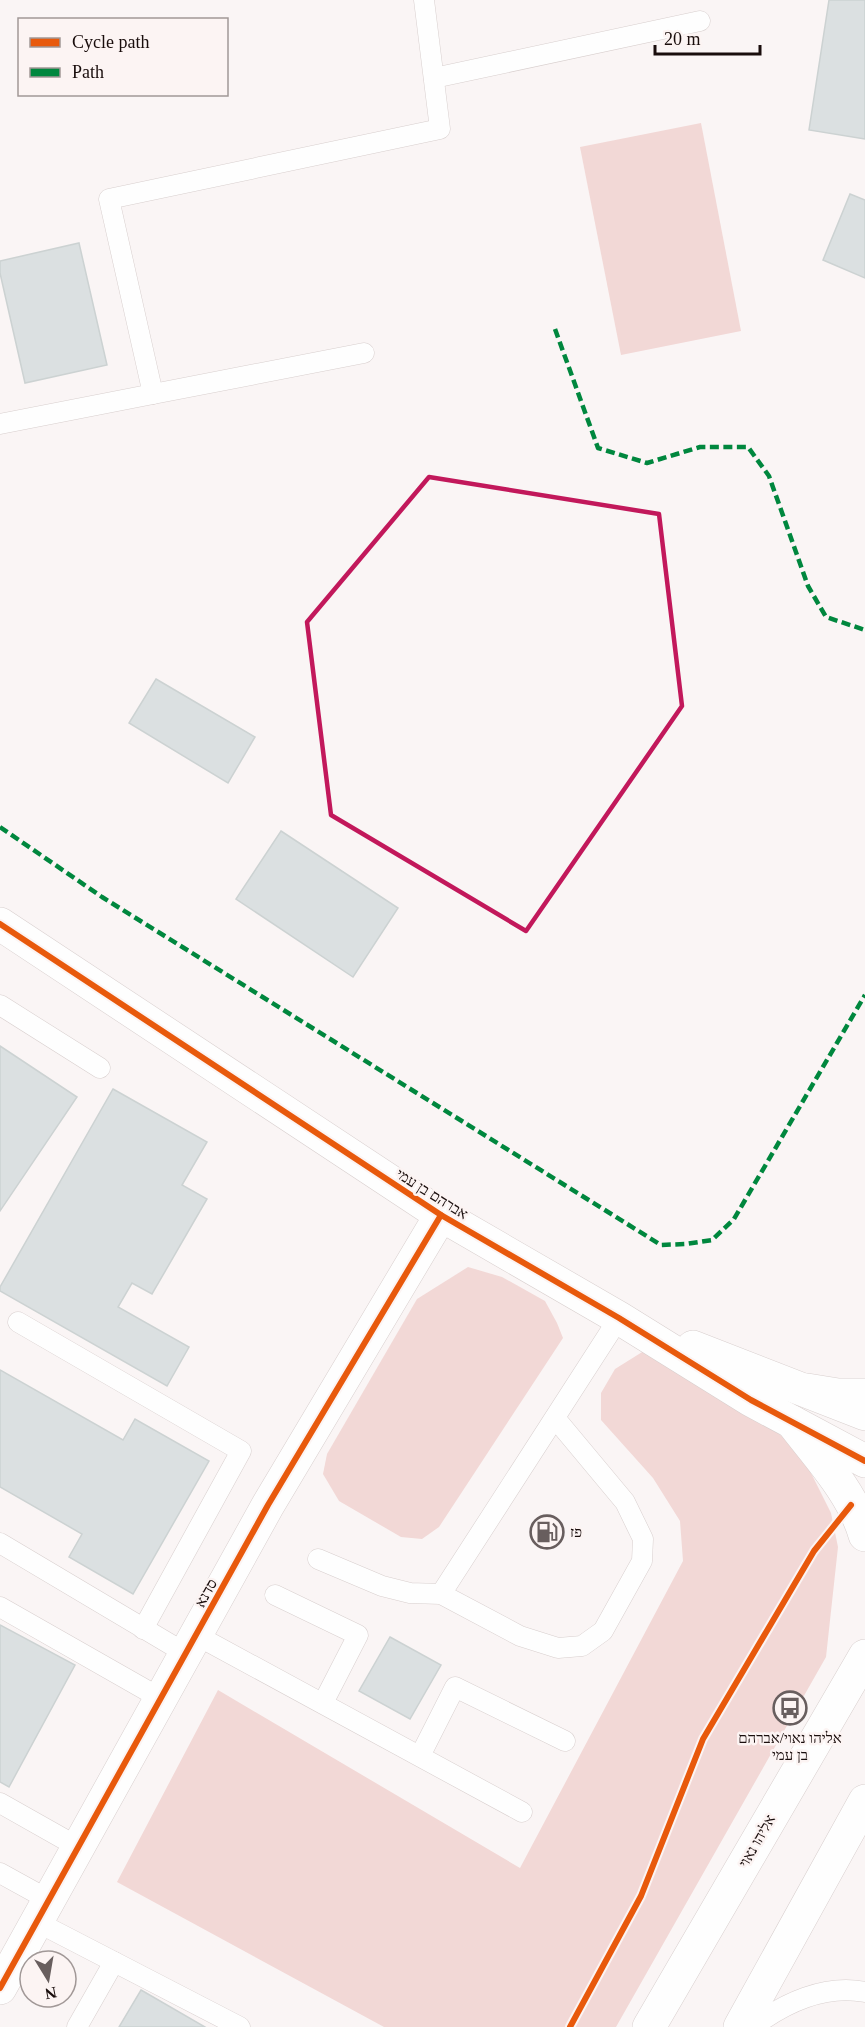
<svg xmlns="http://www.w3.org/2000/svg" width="865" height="2027" font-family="'Times New Roman','Noto Sans Hebrew',serif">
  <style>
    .green { fill: #f2d8d6 }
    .building { fill: #dbe0e1; stroke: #ccd2d2; stroke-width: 1.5 }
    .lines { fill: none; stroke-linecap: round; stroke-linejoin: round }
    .lane-casing { stroke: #d8cfce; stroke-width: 21 }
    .street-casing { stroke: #d8cfce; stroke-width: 34 }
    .highway-casing { stroke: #d8cfce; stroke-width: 34 }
    .lane { stroke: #fefefe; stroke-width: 20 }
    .street { stroke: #fefefe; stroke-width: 33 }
    .highway { stroke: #fefefe; stroke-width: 33 }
    .quiet { stroke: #00873e; stroke-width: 4.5; stroke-dasharray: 9 4.5; stroke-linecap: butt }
    .cycleway-casing { stroke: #fcf4f3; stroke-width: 10 }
    .cycleway { stroke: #e8590c; stroke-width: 6 }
    .marked { fill: none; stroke: #c2185b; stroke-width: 4.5; stroke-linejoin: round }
    .labels { text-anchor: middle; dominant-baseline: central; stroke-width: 5; stroke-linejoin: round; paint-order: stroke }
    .street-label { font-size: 15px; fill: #190d0c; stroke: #fcf4f3 }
    .poi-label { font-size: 15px; fill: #190d0c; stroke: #fcf4f3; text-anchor: start }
  </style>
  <rect width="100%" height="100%" fill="#faf5f5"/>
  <!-- green -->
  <g class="green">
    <path d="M701,123l40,208 -120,24 -41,-208z"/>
    <path d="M468,1267l34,10 43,24 12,22 6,15 -124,189 -17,12 -21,-2 -62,-36 -16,-27 4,-20 90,-155z"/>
    <path d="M647,1349l35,12 117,88 32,64 7,34 -12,110 -210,370h-232l-267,-145 101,-192 302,178 163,-307 -3,-40 -27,-43 -52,-58v-27l14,-24z"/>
  </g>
  <!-- building -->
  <g class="building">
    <path d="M829,0h36v139l-56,-9z"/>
    <path d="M850,194l15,6v78l-42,-18z"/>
    <path d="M79,243l28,122 -82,18 -25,-110v-12z"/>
    <path d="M156,679l99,58 -27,46 -99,-60z"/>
    <path d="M281,831l117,77 -45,69 -117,-78z"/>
    <path d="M0,1046l77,51 -77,114z"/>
    <path d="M113,1089l94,53 -25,43 25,14 -55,95 -20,-11 -14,24 71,40 -22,39 -167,-95v-4z"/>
    <path d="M0,1370l123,70 12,-21 74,42 -76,133 -64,-37 13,-23 -82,-47z"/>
    <path d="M0,1625l75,40 -66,122 -9,-5z"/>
    <path d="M390,1637l51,28 -31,54 -51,-28z"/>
    <path d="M141,1990l64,37h-86z"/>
  </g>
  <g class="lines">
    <defs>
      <g id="lane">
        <path d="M434,78l266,-57"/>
        <path d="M153,394l211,-41"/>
        <path d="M0,424l153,-30 -44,-195 331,-70 -16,-129"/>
        <path d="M0,1005l100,63"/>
        <path d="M18,1322l223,129 -98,178"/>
        <path d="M0,1543l185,110"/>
        <path d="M318,1559l64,27 28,7 31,1 79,42 38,12 24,-2 21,-15 39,-70 1,-22 -18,-37 -70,-84"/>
        <path d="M441,1594l178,-276"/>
        <path d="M275,1595l83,40 -35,68"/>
        <path d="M0,1607l160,91"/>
        <path d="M196,1635l326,177"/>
        <path d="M420,1756l35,-69 110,54"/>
        <path d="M0,1803l78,44"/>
        <path d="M0,1873l49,27"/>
        <path d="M37,1922l203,105"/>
        <path d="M77,2027l37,-65"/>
        <path d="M753,2027c31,-24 72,-43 112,-35"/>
      </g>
      <g id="street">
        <path d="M0,924l441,291 178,103 132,82 114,61"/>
        <path d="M693,1347l172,67"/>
        <path d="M0,1988l268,-483 173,-290"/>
      </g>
      <g id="highway">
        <path d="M807,1390l31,5h27"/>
        <path d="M792,1422c26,34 61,71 73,113"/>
        <path d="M649,2027l216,-371"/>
        <path d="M740,2027l125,-226"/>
      </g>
    </defs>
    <!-- lane casing -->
    <use href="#lane" class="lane-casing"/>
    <!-- street casing -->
    <use href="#street" class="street-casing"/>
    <!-- highway casing -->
    <use href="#highway" class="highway-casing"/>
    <!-- lane -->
    <use href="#lane" class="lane"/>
    <!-- street -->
    <use href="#street" class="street"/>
    <!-- highway -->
    <use href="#highway" class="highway"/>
    <!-- quiet -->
    <g class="quiet">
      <path d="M555,329l43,119 49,15 53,-16h48l21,29 39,110 18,31 39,13"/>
      <path d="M0,827l102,70 559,348 25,-1 26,-4 22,-21 131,-224"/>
    </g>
    <defs>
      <g id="cycleway">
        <path d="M0,924l441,291 178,103 132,82 114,61"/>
        <path d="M0,1988l268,-483 173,-290"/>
        <path d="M570,2027l71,-131 62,-157 111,-188 37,-46"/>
      </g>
    </defs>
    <!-- cycleway casing -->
    <use href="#cycleway" class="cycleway-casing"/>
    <!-- cycleway -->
    <use href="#cycleway" class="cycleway"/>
  </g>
  <!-- marked area -->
  <path class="marked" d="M429,477l230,37 23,192 -156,225 -195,-116 -24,-193z"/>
  <!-- icons -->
  <defs>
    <symbol id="fuel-ring" viewBox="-11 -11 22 22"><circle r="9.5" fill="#fcf4f3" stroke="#685e5e" stroke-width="1.5"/><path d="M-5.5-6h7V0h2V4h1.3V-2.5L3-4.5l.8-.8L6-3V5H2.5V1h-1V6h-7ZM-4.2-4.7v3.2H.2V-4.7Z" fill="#685e5e"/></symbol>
    <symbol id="bus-ring" viewBox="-11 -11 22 22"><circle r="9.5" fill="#fcf4f3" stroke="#685e5e" stroke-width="1.5"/><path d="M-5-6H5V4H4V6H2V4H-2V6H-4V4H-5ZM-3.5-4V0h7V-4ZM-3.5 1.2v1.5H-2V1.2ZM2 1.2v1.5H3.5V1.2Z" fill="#685e5e"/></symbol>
  </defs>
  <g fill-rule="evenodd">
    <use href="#fuel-ring" x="528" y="1513" width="38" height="38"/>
    <use href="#bus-ring" x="771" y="1689" width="38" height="38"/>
  </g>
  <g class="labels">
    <!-- street labels -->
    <g class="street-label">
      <text transform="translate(432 1194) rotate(32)">אברהם בן עמי</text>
      <text transform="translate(206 1593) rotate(-61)">סדנא</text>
      <text transform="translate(757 1841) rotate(-60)">אליהו נאוי</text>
    </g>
    <!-- poi labels -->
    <g class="poi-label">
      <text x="570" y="1532">פז</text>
      <text x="790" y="1738" text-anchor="middle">אליהו נאוי/אברהם<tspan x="790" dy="17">בן עמי</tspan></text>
    </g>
  </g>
  <!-- legend -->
  <rect x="18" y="18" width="210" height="78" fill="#fcf4f3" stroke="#a19897" stroke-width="1.5"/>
  <rect x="30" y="38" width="30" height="9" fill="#e8590c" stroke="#a19897" stroke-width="1.5"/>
  <text x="72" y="48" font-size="18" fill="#190d0c">Cycle path</text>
  <rect x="30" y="68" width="30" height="9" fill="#00873e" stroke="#a19897" stroke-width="1.5"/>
  <text x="72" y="78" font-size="18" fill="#190d0c">Path</text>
  <!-- north arrow -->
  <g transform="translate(48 1979) rotate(169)"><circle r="28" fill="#fcf4f3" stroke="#a19897" stroke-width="1.5"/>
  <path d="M0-4.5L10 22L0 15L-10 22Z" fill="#685e5e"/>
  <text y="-9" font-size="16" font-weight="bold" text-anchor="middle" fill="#190d0c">N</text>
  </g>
  <!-- scale -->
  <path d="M655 45v9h105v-9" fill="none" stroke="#190d0c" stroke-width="3"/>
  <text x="664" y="45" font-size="18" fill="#190d0c" stroke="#fcf4f3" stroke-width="4.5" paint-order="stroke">20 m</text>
</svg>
